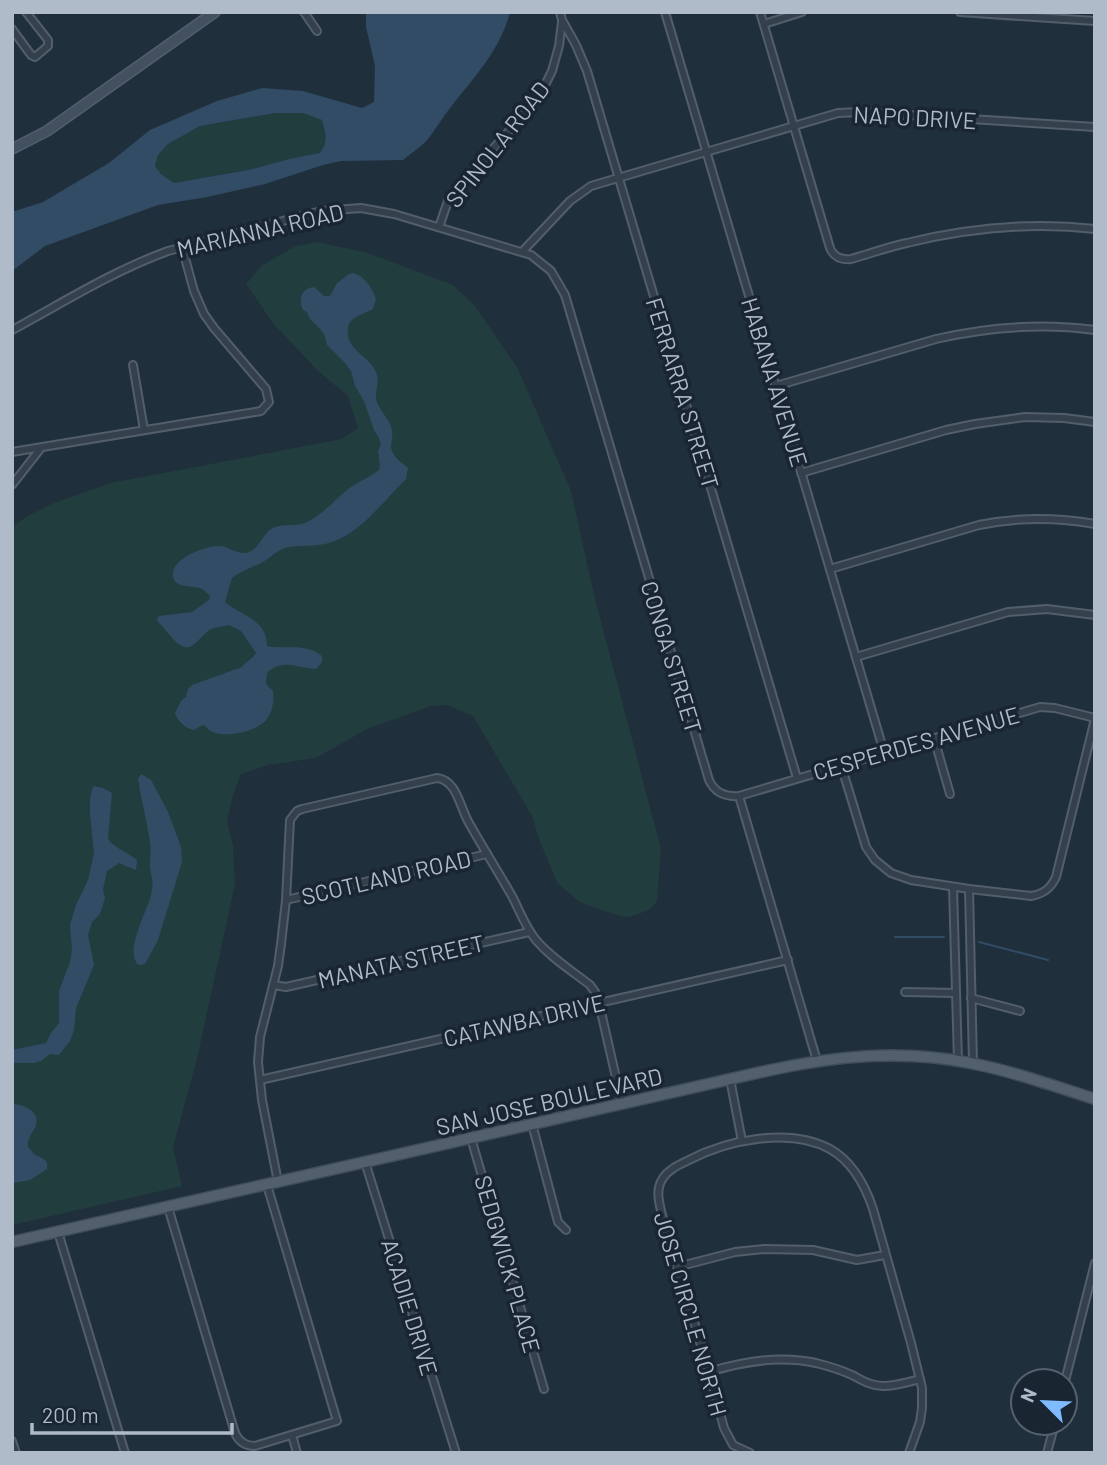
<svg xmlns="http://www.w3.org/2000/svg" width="1107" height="1465" font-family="Barlow,sans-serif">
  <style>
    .green { fill: #223d3d }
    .water { fill: #324c66; fill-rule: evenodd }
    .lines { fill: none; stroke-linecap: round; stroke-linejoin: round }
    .stream { stroke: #324c66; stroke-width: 2 }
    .street-casing { stroke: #525e6a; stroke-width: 10 }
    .secondary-casing { stroke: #525e6a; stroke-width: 12 }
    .primary-casing { stroke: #404c58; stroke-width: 13 }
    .street { stroke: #34404c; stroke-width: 6 }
    .secondary { stroke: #425060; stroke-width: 9 }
    .primary { stroke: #525f6d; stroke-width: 10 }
    .labels { text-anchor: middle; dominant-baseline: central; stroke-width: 7; stroke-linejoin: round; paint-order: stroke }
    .street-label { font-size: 23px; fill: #afbbc8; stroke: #192531 }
  </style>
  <rect width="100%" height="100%" fill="#202f3c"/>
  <!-- green -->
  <g class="green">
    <path d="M275,113h28l19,7c4,14 6,22 -2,34l-31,5 -41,11 -74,13 -13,-9 -6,-8 3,-11 10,-11 32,-18z"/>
    <path d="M317,242l51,11 85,32 23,22 42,62 53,122 24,108 66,250 -4,52 -7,8 -9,4 -13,4 -11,-2 -36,-12 -23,-19 -18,-42 -8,-26 -59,-100 -26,-11 -16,1 -64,23 -51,29 -48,7 -27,9 -8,21 -6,26 6,24 2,39 -38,175 -24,88 9,39 -170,39v-698l16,-11 26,-13 57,-20 231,-44 16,-11 -10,-32 -30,-25 -45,-48 -27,-39 15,-18 35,-20z"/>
  </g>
  <!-- water -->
  <g class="water">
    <path d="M366,12h144c-10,39 -36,65 -60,96 -8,10 -14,21 -22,31 -7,8 -17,14 -25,21l-62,1 -18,4 -58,19 -58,13 -49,8 -113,41 -33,25v-59l31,-10 66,-39 41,-33 67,-29 45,-13 41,3 59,17 12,-6 1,-36 -9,-39zM275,113h28l19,7c4,14 6,22 -2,33l-31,6 -41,11 -74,13 -13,-9 -6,-8 3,-11 10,-11 32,-18z"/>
    <path d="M353,273c12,3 19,15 23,26l-3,10c-9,5 -24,8 -25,19 -4,21 21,27 28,44 4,8 -1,18 0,27 2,10 12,18 15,28 4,11 -3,18 2,26 3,7 10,10 15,15l-2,11c-23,22 -43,52 -74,63 -13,5 -29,3 -43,5 -12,2 -18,11 -28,16 -10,5 -20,8 -29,15l-7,24c16,14 42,17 42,44 19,4 38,-4 55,10v6l-6,7c-20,-1 -33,-11 -49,4l-1,11 7,7c1,10 0,19 -6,28 -8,12 -41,19 -54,13 -4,-1 -6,-4 -9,-7l-4,1 -5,4c-8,0 -18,-9 -20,-17l6,-12 5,-4 2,-8 4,-4 50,-18c4,-6 10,-7 14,-14l-15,-22 -12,-6c-7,2 -17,2 -22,7 -12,10 -17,24 -33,8 -6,-6 -10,-13 -16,-18l-1,-3 2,-3 33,-4 17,-12 1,-4c-3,-3 -5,-5 -8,-7 -11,-5 -30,1 -29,-16 0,-15 34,-28 48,-27 8,1 15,8 25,7 13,-2 16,-20 27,-25 10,-5 21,-1 32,-5 16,-7 29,-22 42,-33 10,-8 22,-12 32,-20l1,-5 -2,-14 3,-6 -2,-7 -5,-8 -10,-29 -9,-15 -4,-15 -6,-8 -18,-18 -3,-11 -4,-5 -10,-10 -3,-7 -4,-2c-5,-10 -2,-22 11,-23l10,9h6l7,-13c6,-3 9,-9 16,-10z"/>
    <path d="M141,774l10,6 17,32 13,35 1,15 -24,78 -13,24 -6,1c-16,-12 8,-53 12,-70 3,-13 1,-15 -1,-26 -1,-8 2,-18 0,-27 -3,-21 -9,-42 -12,-63z"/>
    <path d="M93,786l10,2 9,5 -4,46c8,10 19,13 29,21l-1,10 -17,-7 -12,8 -4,18 2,9 -5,16 -8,8 -4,13 6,30 -18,43 -2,22 -4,11 -11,14 -9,-1 -9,7 -7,2h-22v-13l34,-7 5,-10 8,-10v-32l11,-29 2,-12 -2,-25 6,-20 12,-25 6,-27 -4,-39v-15z"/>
    <path d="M12,1104c11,0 28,7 24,21 -3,9 -9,11 -8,22 2,2 4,5 6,7 7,5 15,4 13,15l-17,11 -18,3z"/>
  </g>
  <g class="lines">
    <!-- stream -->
    <g class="stream">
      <path d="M895,937h49"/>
      <path d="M979,942l69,18"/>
    </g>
    <defs>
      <g id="street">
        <path d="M304,12l13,19"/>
        <path d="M560,12l2,8 14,25 11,26 210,707"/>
        <path d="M665,12l219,740"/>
        <path d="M760,12l70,236c4,9 10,12 21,11 18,-5 37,-12 56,-16 61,-15 126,-21 188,-14"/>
        <path d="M960,12l135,9"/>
        <path d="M764,24l38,-12"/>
        <path d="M12,29l19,26 4,2 13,-11v-6l-22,-28"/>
        <path d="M439,227l9,-26 6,-9 84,-93 14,-28 7,-25 3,-24"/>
        <path d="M522,252l48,-51 21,-15 247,-73 21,-1 236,15"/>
        <path d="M12,330c52,-28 101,-59 156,-79l153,-40 40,-3 33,6 137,41 20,16 14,24 144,485c6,13 16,17 30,16l301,-89 15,1 40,10"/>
        <path d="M133,365l11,65"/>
        <path d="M776,386l160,-47c52,-12 106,-16 159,-9"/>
        <path d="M12,452l249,-41 8,-9 -3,-13 -52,-61 -10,-14 -10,-23 -12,-44"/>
        <path d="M801,473l145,-43 29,-6 50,-7 39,1 31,4"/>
        <path d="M12,485l29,-37"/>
        <path d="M830,569l149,-44c39,-8 76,-8 116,-1"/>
        <path d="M856,657l152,-45 39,-3 48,6"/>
        <path d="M934,738l16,56"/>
        <path d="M841,765l25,82 9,13 16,13 20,7 58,9 62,7c13,-2 20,-8 25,-19l39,-158"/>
        <path d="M739,796l78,265"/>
        <path d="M953,887l5,174"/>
        <path d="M969,889l4,174"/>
        <path d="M286,900l201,-46"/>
        <path d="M273,985l13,2 243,-55"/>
        <path d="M905,992l51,1"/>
        <path d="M971,998l49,13"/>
        <path d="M730,1079l12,62"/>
        <path d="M260,1080l528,-120"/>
        <path d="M532,1124l26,98 8,8"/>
        <path d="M471,1138l73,251"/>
        <path d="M365,1162l91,291"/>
        <path d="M278,1182l-16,-82 -4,-38 2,-25 18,-71 3,-22 5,-44 4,-80 7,-9 5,-2 135,-31c20,2 23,30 32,45 14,25 30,50 44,75 7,14 13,30 23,42 15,18 35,30 54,45l5,7 4,11 23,101"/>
        <path d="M168,1207l67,226c4,9 11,13 20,13l82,-25 -70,-236"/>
        <path d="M58,1232l67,221"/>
        <path d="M677,1267l58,-15 30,-3 48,1 44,10 28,-5"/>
        <path d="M709,1372c35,-11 71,-17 107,-9 12,3 25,7 36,12 10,5 19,11 31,11 12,0 25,-4 37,-7"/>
        <path d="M1065,1381l30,-118"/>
        <path d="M292,1435l5,18"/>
        <path d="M12,1441l4,12"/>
        <path d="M750,1453l-17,-8 -9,-17 -15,-56 -47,-157c-3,-13 -7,-25 1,-37 6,-9 16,-13 26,-18 38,-20 101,-33 141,-11 23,13 35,36 43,60l38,134 11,45v20l-2,14 -11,31"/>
        <path d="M1047,1453l8,-30"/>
      </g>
      <path id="secondary" d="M12,149l35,-18 168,-119"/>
      <path id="primary" d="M12,1242l754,-171c68,-15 135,-22 204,-8 42,8 84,23 125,36"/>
    </defs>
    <!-- street casing -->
    <use href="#street" class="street-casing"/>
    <!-- secondary casing -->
    <use href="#secondary" class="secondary-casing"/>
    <!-- primary casing -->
    <use href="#primary" class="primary-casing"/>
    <!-- street -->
    <use href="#street" class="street"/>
    <!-- secondary -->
    <use href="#secondary" class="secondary"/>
    <!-- primary -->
    <use href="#primary" class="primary"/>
  </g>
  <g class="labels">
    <!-- street labels -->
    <g class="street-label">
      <text transform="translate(915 117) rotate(3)">NAPO DRIVE</text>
      <text transform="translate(497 144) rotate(-52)">SPINOLA ROAD</text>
      <text transform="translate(260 230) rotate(-13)">MARIANNA ROAD</text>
      <text transform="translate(775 382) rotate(73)">HABANA AVENUE</text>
      <text transform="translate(683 393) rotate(73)">FERRARRA STREET</text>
      <text transform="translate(672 657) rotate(73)">CONGA STREET</text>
      <text transform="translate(916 743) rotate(-16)">CESPERDES AVENUE</text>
      <text transform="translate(386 877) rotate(-13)">SCOTLAND ROAD</text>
      <text transform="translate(401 961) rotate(-13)">MANATA STREET</text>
      <text transform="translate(524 1020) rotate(-13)">CATAWBA DRIVE</text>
      <text transform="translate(549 1101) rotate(-13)">SAN JOSE BOULEVARD</text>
      <text transform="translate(508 1264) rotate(74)">SEDGWICK PLACE</text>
      <text transform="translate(410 1307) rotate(73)">ACADIE DRIVE</text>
      <text transform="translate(691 1314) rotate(74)">JOSE CIRCLE NORTH</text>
    </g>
  </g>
  <!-- border -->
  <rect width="1107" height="1465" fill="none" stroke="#afbbc8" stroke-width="28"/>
  <!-- north arrow -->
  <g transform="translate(1044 1402) rotate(294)"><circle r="33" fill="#192531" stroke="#55616d" stroke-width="2"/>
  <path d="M0-5L12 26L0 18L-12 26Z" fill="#7ebbff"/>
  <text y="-10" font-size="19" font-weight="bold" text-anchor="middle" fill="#afbbc8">N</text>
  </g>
  <!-- scale -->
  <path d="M32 1423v10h200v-10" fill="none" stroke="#afbbc8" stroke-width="3.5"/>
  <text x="42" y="1423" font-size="21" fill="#afbbc8" stroke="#192531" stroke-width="5" paint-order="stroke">200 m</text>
</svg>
